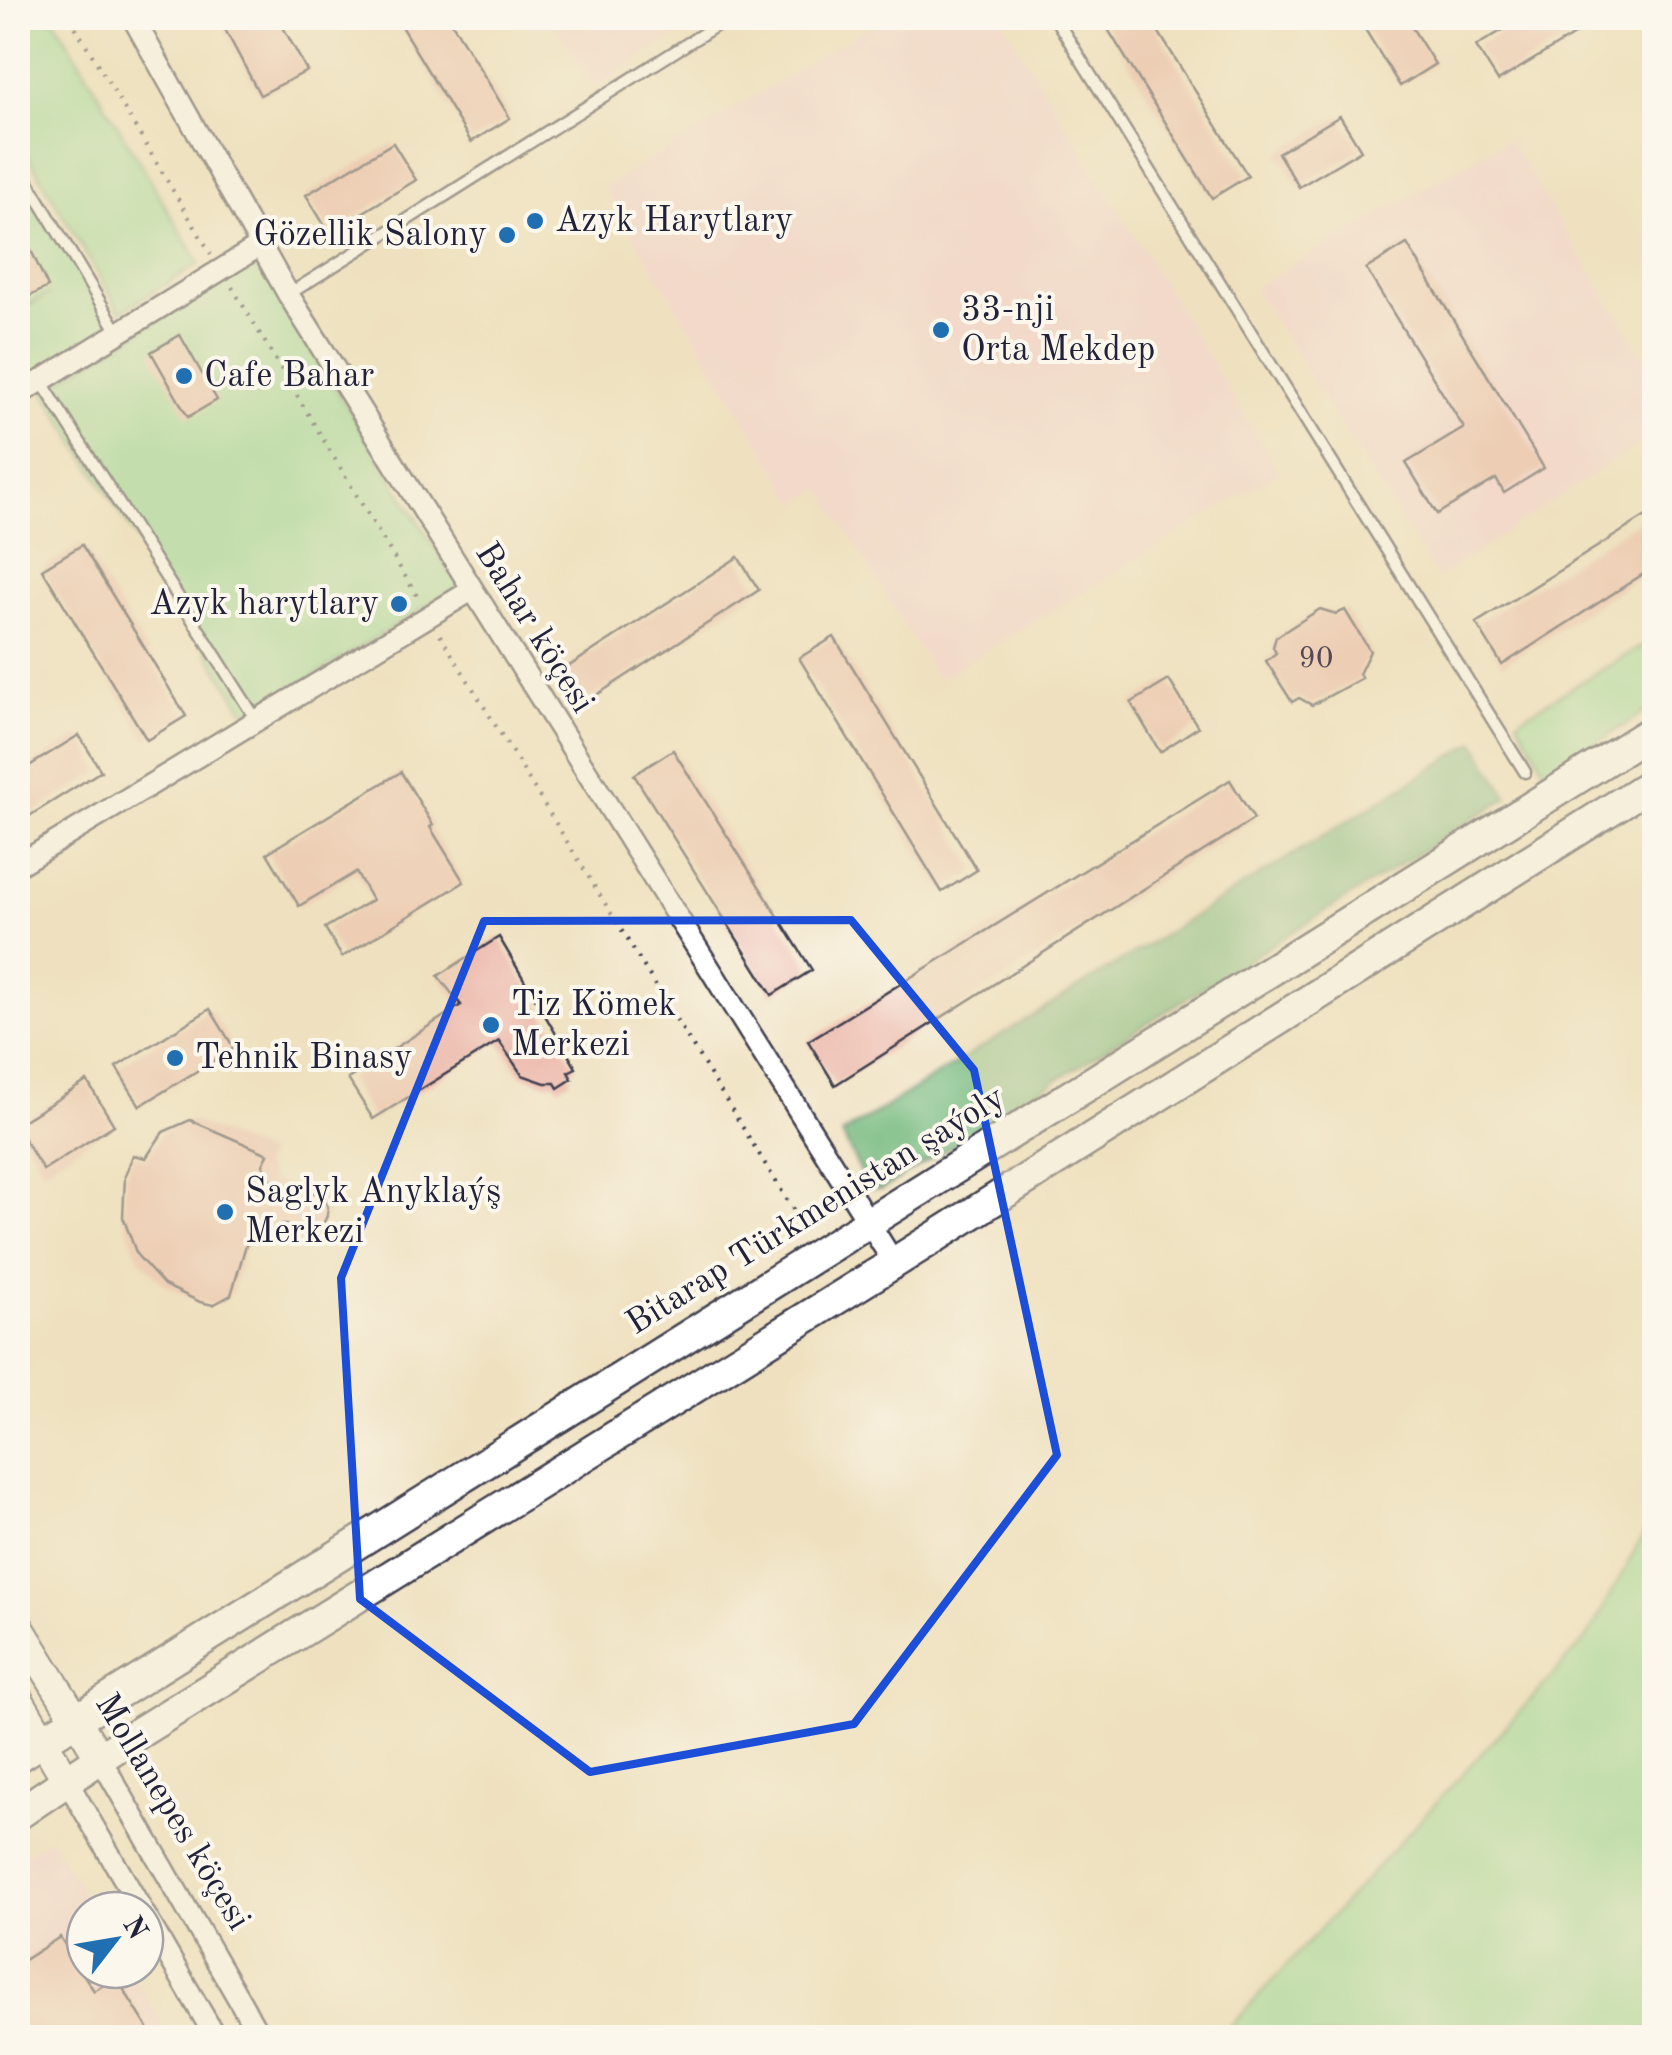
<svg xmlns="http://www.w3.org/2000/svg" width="1672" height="2055" font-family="'Old Standard TT',serif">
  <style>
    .built { fill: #f6cfd6 }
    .green { fill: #8fd995; stroke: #587e68; stroke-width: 2.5 }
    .forest { fill: #73b97e; stroke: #4a6e5c; stroke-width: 2.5 }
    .building { fill: #ebb5a7 }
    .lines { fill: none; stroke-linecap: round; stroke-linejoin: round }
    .service-casing { stroke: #413f4f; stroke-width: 15 }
    .minor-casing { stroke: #413f4f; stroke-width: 25 }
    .tertiary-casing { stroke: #413f4f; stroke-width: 32 }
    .secondary-casing { stroke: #413f4f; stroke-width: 35 }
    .path { stroke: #413f4f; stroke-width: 4; stroke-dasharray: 2.5 8; stroke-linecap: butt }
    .service { stroke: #fff; stroke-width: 10 }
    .minor { stroke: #fff; stroke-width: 20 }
    .tertiary { stroke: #fff; stroke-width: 28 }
    .secondary { stroke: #fff; stroke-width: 30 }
    .marked { fill: none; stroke: #1d4ed8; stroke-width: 8; stroke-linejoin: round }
    .poi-dot { fill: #1f6fb2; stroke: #fbf7ec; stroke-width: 4 }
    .labels { text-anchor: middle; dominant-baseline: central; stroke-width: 8; stroke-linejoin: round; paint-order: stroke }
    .number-label { font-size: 30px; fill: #544756 }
    .poi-label { font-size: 35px; fill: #22223b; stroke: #fbf7ec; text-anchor: start }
    .street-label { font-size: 35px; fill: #22223b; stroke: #fbf7ec }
  </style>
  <rect width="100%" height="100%" fill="#fbf7ec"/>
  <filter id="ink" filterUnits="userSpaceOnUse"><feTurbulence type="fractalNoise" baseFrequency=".01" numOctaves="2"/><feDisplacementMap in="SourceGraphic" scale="20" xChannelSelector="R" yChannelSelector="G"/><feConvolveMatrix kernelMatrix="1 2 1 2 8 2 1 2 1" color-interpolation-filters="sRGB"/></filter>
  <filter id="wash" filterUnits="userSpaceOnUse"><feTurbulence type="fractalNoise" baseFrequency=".0048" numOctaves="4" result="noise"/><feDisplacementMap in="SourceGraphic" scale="40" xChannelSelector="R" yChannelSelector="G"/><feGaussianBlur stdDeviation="2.25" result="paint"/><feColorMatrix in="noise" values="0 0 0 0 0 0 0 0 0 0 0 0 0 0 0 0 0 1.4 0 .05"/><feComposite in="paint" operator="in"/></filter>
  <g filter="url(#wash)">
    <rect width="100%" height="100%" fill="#efe1c0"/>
    <!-- built -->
    <g class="built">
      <path d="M551,18h153l-110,70z"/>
      <path d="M882,18h119l278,454 -341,208 -117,-191 -24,15 -193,-316z"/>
      <path d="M1508,139l146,233v62l-216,144 -185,-290z"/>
      <path d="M50,1838l43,72h-8v60h45l41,67 -153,1v-180z"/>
    </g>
    <!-- green -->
    <g class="green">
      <path d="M18,18h36l146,246 -80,48 -102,-173z"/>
      <path d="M18,165l100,167 -100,63v-83l32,-18 -32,15z"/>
      <path d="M255,259l204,327 -211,131 -204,-326z"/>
      <path d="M1654,639v67l-107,68 -30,-54z"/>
      <path d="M1654,1515v522h-433l366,-399z"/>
    </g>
    <!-- forest -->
    <path class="forest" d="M1475,742l33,55 -627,393 -12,-1 -27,-55z"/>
    <g id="blocks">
      <!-- building -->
      <g class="building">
        <path d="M219,18h59l29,53 -47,24z"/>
        <path d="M396,18h53l61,100 -39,24z"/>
        <path d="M1101,18h49l98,158 -36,22z"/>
        <path d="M1358,18h48l29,46 -35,22z"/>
        <path d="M1523,18h79l-104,63 -22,-35z"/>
        <path d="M1340,116l21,34 -62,37 -21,-34z"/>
        <path d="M393,143l23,37 -87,53 -23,-38z"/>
        <path d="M18,222l30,65 -30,15z"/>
        <path d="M1407,244l137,224 -40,25 -8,-14 -59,35 -31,-51 58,-35 -98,-159z"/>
        <path d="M180,335l37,65 -29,17 -37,-65z"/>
        <path d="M1654,511v56l-152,98 -26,-42z"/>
        <path d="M82,545l104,171 -39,24 -105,-171z"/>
        <path d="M738,557l21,33 -178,115 -21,-33z"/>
        <path d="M1320,609l16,5 9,-4 25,41 -11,23 3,4 -50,27 -13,-7 -7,4 -26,-41 10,-8 -3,-6 3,-10z"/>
        <path d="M834,637l143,233 -35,22 -143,-234z"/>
        <path d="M1169,680l29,47 -38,25 -29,-49z"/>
        <path d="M79,735l22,36 -83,52v-50z"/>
        <path d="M673,750l139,220 -40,25 -138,-220z"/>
        <path d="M401,772l32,53 -3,2 34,55 -122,75 -17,-29 47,-28 -16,-28 -57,34 -32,-53z"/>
        <path d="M1230,780l24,39 -419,266 -27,-44z"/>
        <path d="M499,937l77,131 -8,4 4,7 -14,9 -3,-5h-10l-23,-8 -23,-34 -126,78 -25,-40 113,-74 -23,-29z"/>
        <path d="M210,1009l24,39 -94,58 -24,-39z"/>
        <path d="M87,1081l27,44 -71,45 -25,-41v-5z"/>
        <path d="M190,1120l78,34 -5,11 9,16 49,14 7,12 -1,9 -5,10 -6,3 -7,2 -27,-7 -36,21 -15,50 -18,10 -13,-3 -36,-17 -27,-30 -14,-38 2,-41 8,-21 13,3 17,-26z"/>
        <path d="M60,1937l34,54 22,-14 38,61h-136v-74z"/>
      </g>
    </g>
  </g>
  <g filter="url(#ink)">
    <use href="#blocks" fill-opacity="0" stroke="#413f4f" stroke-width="2.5"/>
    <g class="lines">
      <defs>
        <g id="service">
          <path d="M1055,18l470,754"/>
          <path d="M18,165l100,167"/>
          <path d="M289,294l439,-276"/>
          <path d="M41,381l216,340"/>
        </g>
        <g id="minor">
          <path d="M133,18l155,276 606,969"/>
          <path d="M18,395l243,-150"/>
          <path d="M18,865l454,-275"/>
          <path d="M100,1758l161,280"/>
          <path d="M67,1781l75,129"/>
          <path d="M145,1915l71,123"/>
        </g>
        <g id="tertiary">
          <path d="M18,1625l82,133"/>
          <path d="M18,1698l49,83"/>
        </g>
        <g id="secondary">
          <path d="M18,1756l1636,-1026"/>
          <path d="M18,1814l106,-72 770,-479 760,-481"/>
        </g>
      </defs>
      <!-- service casing -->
      <use href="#service" class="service-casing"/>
      <!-- minor casing -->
      <use href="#minor" class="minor-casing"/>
      <!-- tertiary casing -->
      <use href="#tertiary" class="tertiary-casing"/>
      <!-- secondary casing -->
      <use href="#secondary" class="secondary-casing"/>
      <!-- path -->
      <g class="path">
        <path d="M70,18l141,236"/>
        <path d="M232,287l188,314"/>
        <path d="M440,635l367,597"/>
      </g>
      <!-- service -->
      <use href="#service" class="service"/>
      <!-- minor -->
      <use href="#minor" class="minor"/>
      <!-- tertiary -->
      <use href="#tertiary" class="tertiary"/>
      <!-- secondary -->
      <use href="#secondary" class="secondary"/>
    </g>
  </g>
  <!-- marked area -->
  <path d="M0 0H1672V2055H0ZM851,920l123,150 83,385 -203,269 -264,48 -230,-173 -19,-321 143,-357z" fill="#efe1c0" fill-opacity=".55" fill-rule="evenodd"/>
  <path class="marked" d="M851,920l123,150 83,385 -203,269 -264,48 -230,-173 -19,-321 143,-357z"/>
  <!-- markers -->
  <g class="poi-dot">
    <circle cx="535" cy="221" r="10"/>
    <circle cx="507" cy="235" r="10"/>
    <circle cx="941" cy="330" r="10"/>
    <circle cx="184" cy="376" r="10"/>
    <circle cx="399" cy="604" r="10"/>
    <circle cx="491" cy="1025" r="10"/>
    <circle cx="175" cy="1058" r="10"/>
    <circle cx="225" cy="1212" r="10"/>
  </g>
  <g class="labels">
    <!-- number labels -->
    <g class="number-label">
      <text x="1316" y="659">90</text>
    </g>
    <!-- poi labels -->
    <g class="poi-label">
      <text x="555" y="221">Azyk Harytlary</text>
      <text x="487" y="235" text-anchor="end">Gözellik Salony</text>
      <text x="961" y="310">33-nji<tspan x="961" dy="40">Orta Mekdep</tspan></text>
      <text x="204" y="376">Cafe Bahar</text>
      <text x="379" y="604" text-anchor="end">Azyk harytlary</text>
      <text x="511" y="1005">Tiz Kömek<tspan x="511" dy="40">Merkezi</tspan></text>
      <text x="195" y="1058">Tehnik Binasy</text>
      <text x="245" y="1192">Saglyk Anyklaýş<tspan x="245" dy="40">Merkezi</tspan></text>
    </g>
    <!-- street labels -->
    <g class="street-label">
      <text transform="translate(534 628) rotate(58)">Bahar köçesi</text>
      <text transform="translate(816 1211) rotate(-32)">Bitarap Türkmenistan şaýoly</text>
      <text transform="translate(172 1812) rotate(59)">Mollanepes köçesi</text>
    </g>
  </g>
  <!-- margin -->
  <rect width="1672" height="2055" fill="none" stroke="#fbf7ec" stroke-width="60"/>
  <!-- north arrow -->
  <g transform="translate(115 1940) rotate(59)"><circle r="48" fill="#fbf7ec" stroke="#a4a2a5" stroke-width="2.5"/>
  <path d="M0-8L18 38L0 25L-18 38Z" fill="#1f6fb2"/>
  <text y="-15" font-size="28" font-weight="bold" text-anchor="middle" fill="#22223b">N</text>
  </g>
</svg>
